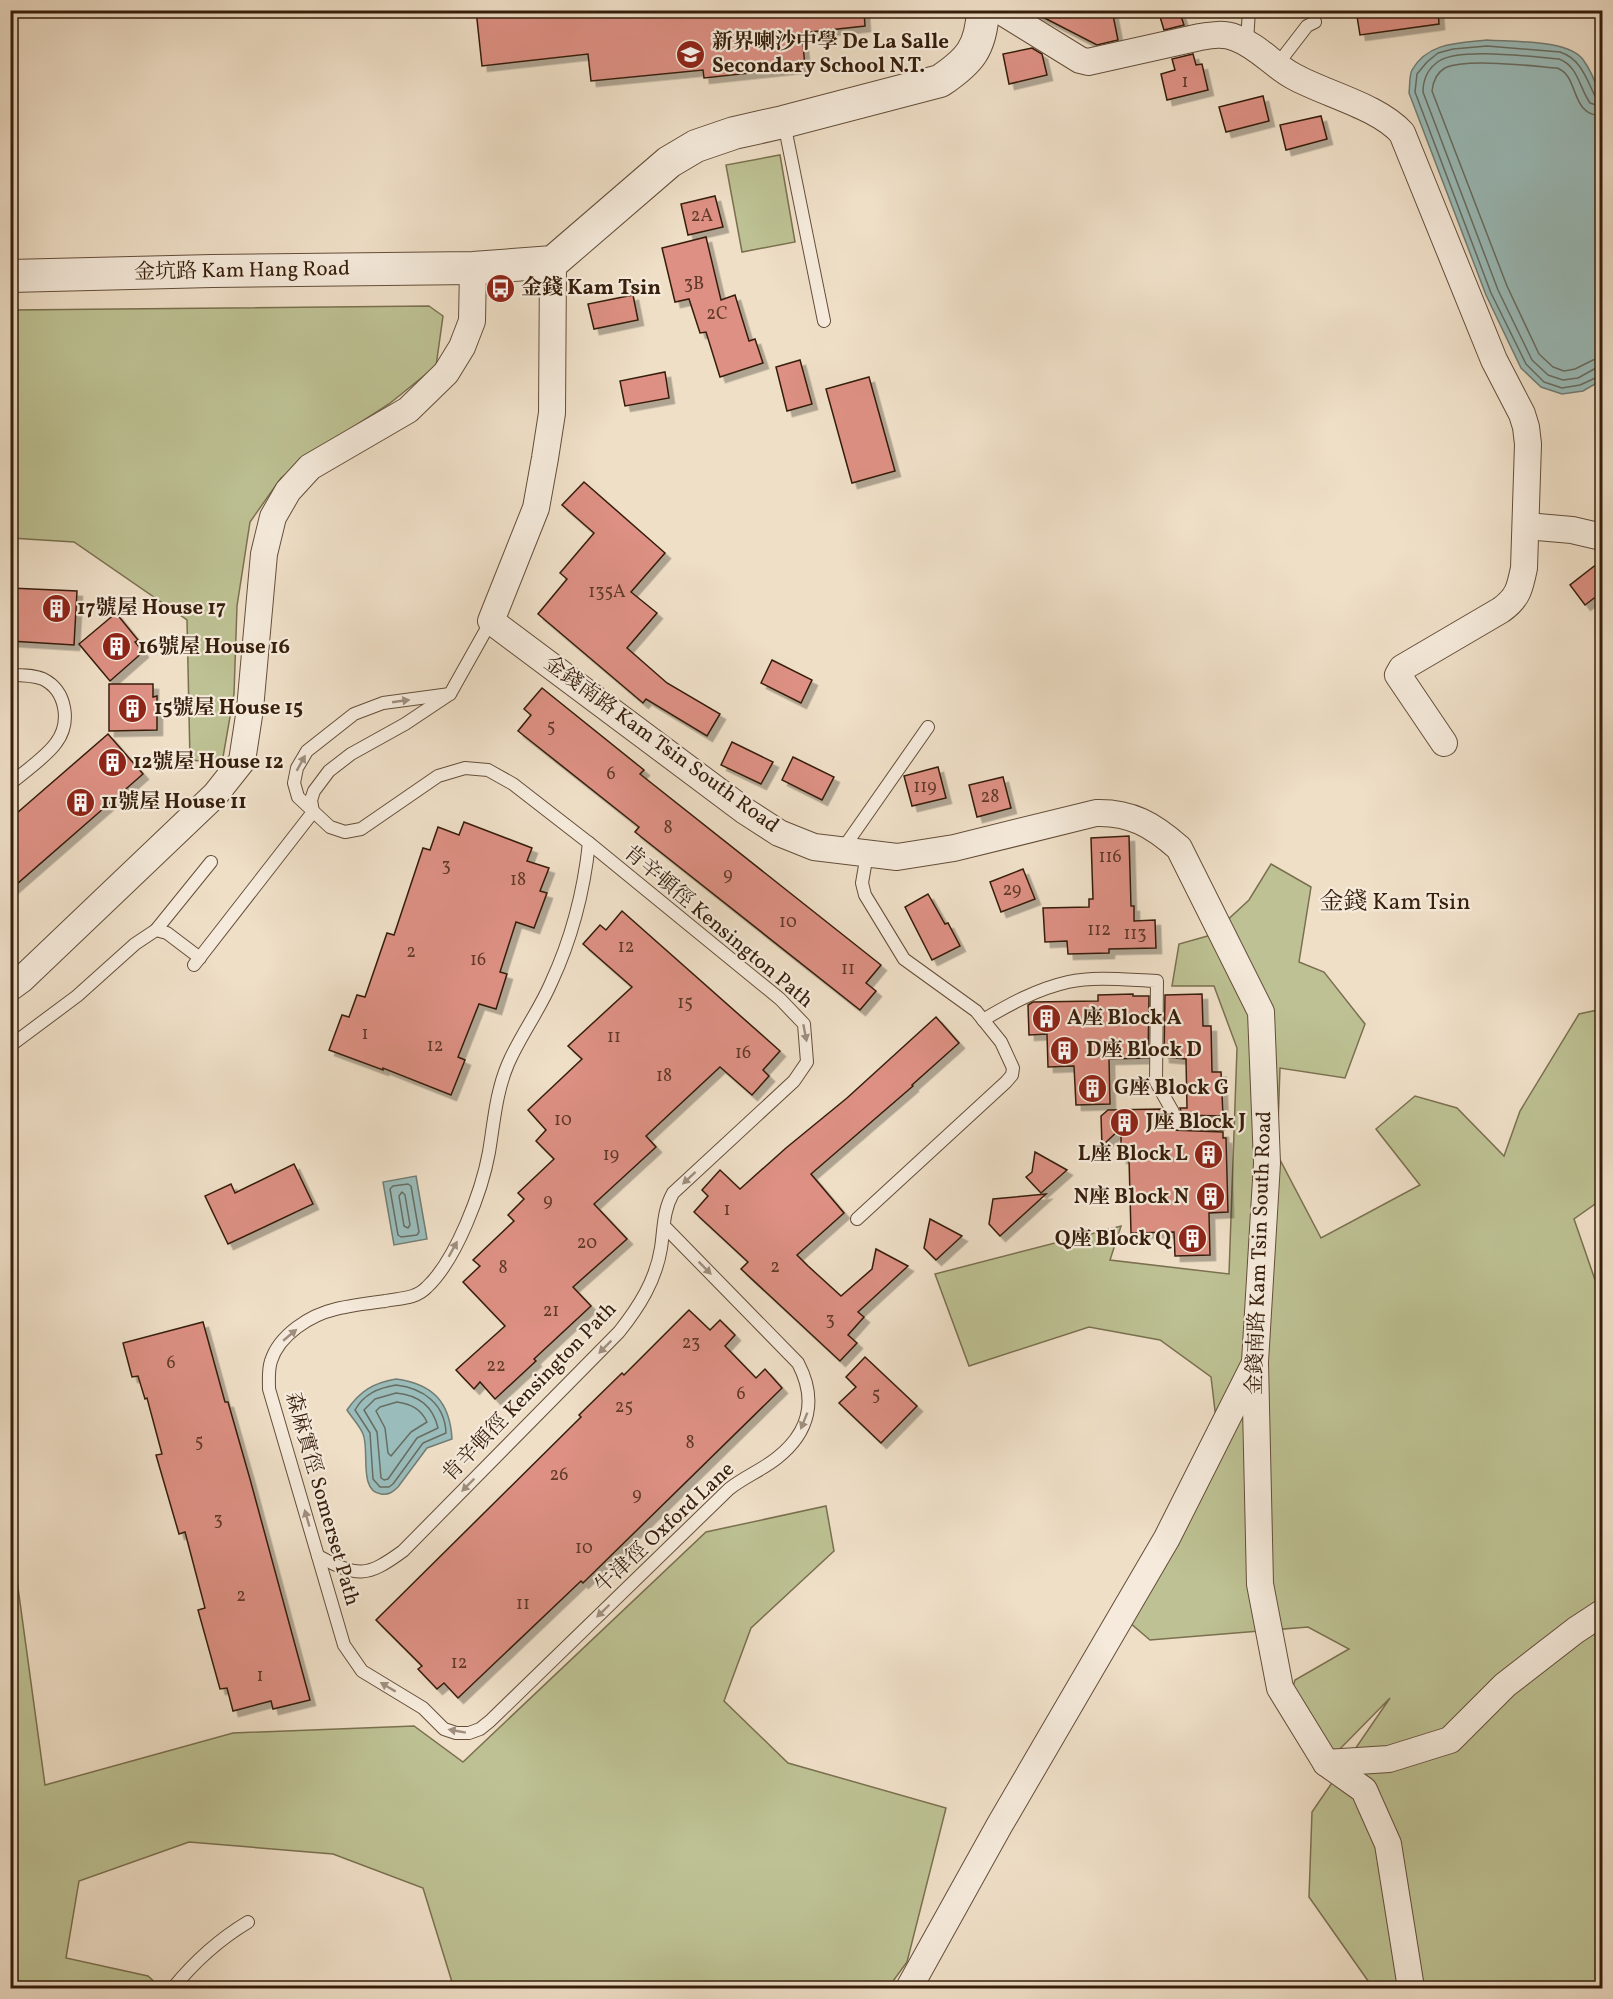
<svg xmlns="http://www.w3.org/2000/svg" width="1613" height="1999" font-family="Vollkorn,'Noto Serif SC',serif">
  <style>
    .green { fill: #bdc193; stroke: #7a704f; stroke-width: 1.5 }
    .water { fill: #9abcba; stroke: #727d74; stroke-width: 1.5 }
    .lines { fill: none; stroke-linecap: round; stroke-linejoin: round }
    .shore { stroke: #686d62; stroke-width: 1.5 }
    .building { fill: #dd9083; stroke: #361e0b; stroke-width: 1.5; filter: url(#shadow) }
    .service-casing { stroke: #644e3a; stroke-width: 14 }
    .minor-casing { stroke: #644e3a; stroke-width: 28 }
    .tertiary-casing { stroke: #644e3a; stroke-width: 34 }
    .service { stroke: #f5eadb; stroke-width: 12 }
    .minor { stroke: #f5eadb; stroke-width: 26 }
    .tertiary { stroke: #f5eadb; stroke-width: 32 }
    .oneway { fill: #9f8e7d }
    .labels { text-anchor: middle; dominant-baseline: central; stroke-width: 4.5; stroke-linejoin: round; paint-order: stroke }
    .number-label { font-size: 18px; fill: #603a29 }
    .poi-label { font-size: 21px; font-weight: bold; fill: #361e0b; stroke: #f5eadb; text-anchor: start }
    .street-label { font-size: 21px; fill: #361e0b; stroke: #f5eadb }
    .quarter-label { font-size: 24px; fill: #361e0b; stroke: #f5eadb }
  </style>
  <defs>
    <filter id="shadow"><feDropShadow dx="5.5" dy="5.5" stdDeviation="0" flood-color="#0004"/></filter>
  </defs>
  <rect width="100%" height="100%" fill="#efdfc7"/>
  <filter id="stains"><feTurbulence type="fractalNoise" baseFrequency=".00333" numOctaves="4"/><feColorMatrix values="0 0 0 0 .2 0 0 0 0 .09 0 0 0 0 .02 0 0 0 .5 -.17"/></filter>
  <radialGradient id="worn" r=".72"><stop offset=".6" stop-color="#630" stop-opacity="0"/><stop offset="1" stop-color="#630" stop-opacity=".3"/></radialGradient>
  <!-- green -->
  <g class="green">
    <path d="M780,155l15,87 -53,10 -16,-87z"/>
    <path d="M429,306l14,10 -7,50 -47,38 -50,32 -58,42 -31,44 -13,84 -3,88 -12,69 -32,-3 -3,-140 -113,-78 -63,-4 -1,-228z"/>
    <path d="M1271,864l40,23 -12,75 25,10 41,52 -20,54 -65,-10 -3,86 44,84 99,-53 -44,-56 39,-33 42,12 47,48 16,-45 59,-97 23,-5v190l-28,20 28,81v688h-229l-64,-91 3,-85 78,-114 -54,55 -47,-54 6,-19 54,-31 -41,-22 -158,13 -21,-18 89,-186 -7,-59 -51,-37 -71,-13 -120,39 -34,-92 186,-48 -11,34 119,14 8,-226 -23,-62h-42l7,-42 32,-9 38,-35z"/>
    <path d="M826,1506l8,45 -83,77 -27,73 64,62 158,45 -39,154 -19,26 -47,-1 -2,1h-389l2,-6 -29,-94 -90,-34 -144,-12 -110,39 -13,77 82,18 13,12h-150v-439l4,17 30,219 188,-52 181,-7 49,36 243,-230z"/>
  </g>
  <!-- water -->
  <g class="water">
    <path d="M1487,40c25,2 83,-1 97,21 8,11 13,25 18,38v281l-19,11 -21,3 -21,-7 -20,-19 -35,-73 -77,-202c1,-7 0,-17 3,-23 16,-28 47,-27 75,-30z"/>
    <path d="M416,1176l11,63 -33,6 -11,-63z"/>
    <path d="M396,1379c37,5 54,23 56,60l-25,9 -29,39c-5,5 -9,8 -17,7 -23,-3 -11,-44 -18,-60 -3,-8 -11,-16 -16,-24 13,-19 26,-27 49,-31z"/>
  </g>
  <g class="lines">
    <!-- shore -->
    <g class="shore">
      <path d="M1602,99l-7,-3c-9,-18 -14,-37 -35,-44l-73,-6 -34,3 -15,4 -11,9 -10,12 -2,18 76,201 35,71 18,18 18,6 18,-3 22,-10"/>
      <path d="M1602,107l-12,-4c-11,-16 -12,-37 -31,-44 -27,-2 -99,-12 -120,2 -12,8 -16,18 -16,31l75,198 34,70 16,15 15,5 15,-2 18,-10 6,-1"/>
      <path d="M1602,116c-33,-1 -22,-40 -45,-48 -25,-2 -91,-10 -112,0 -9,5 -12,14 -13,23l75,195 32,68 14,13 11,4 11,-2 18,-9 9,-2"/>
      <path d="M408,1184l3,2 8,46 -2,3 -16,2 -3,-2 -8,-46 3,-3z"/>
      <path d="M402,1192l3,3 5,30 -2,3 -4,-2 -5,-30z"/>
      <path d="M396,1385c27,3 49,19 50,48l-23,10 -30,41 -4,3h-9l-7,-8 -3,-46 -15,-23c9,-16 23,-22 41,-25z"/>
      <path d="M396,1393c22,2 37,13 42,35l-21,10 -29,41 -4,1 -3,-2 -4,-46 -13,-22 11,-11z"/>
      <path d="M397,1402c14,2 24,7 30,20l-16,10 -20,24 -3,-3 -3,-25 -9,-17 4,-4z"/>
    </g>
  </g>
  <!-- building -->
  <g class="building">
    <path d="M476,10h141v3l25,-3h222l1,16 -63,7 3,34 -101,11 -1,-8 -112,11 -3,-27 -106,12z"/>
    <path d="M1029,10h83l6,30 -21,5z"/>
    <path d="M1158,10h21l5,15 -20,5z"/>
    <path d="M1356,10h82l1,14 -79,11z"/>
    <path d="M1032,48l10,6 5,21 -38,9 -6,-30z"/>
    <path d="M1193,54l3,11 6,-1 6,26 -41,10 -6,-26 14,-4 -3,-11z"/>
    <path d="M1263,96l6,25 -43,11 -7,-25z"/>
    <path d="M1321,116l6,23 -41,11 -6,-25z"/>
    <path d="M715,196l8,31 -35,8 -7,-31z"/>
    <path d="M706,237l15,63 14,-5 14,46 6,-2 8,24 -43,14 -14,-45 -6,1 -11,-34 -14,3 -13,-54z"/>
    <path d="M633,295l5,25 -44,9 -6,-25z"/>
    <path d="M800,360l12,44 -25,7 -11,-44z"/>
    <path d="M665,372l4,26 -44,8 -5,-25z"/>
    <path d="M869,377l26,94 -43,12 -26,-94z"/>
    <path d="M584,482l81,71 -34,39 26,21 -30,35 40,35 53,31 -13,22 -61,-37 -3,4 -105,-89 29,-35 -7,-6 34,-40 -32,-28z"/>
    <path d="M1602,560v32l-17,13 -15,-20z"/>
    <path d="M10,588l67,3 -3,54 -64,-4z"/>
    <path d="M116,613l22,27 -3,2 8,10 -33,29 -31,-37z"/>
    <path d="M772,660l40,20 -11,23 -40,-20z"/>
    <path d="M109,684h44v13l4,-1v34l-48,1z"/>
    <path d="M542,688l102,82 -4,4 241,191 -15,18 10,8 -16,19 -225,-178 4,-5 -121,-96 13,-16 -7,-6z"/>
    <path d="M108,734l35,40 -133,116v-71z"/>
    <path d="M732,742l41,20 -12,22 -40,-19z"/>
    <path d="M793,757l41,20 -12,23 -40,-20z"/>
    <path d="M938,767l8,31 -34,8 -8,-30z"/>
    <path d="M1003,777l8,31 -34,9 -8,-32z"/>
    <path d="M464,822l68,26 -5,13 22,7 -9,23 7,2 -13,35 -18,-6 -16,50 7,2 -11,35 -17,-5 -21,53 7,3 -14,35 -68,-27v2l-54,-20 13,-35 7,2 8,-22 8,2 22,-64 7,2 29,-87 7,2 8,-23 21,8z"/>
    <path d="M1129,836l2,70h3v15l21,-1 1,28 -47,1v4l-41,1 -1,-13 -22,1 -2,-34 46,-1v-8h4l-2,-61z"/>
    <path d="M1023,869l12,30 -34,13 -11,-30z"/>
    <path d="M928,894l17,30 3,-1 12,23 -28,14 -27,-53z"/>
    <path d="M622,911l158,140 -17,19 6,6 -17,19 -32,-28 -74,69 10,11 -62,57 33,35 -54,48 18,19 -57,53 2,2 -41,38 -15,-17 -6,7 -18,-19 49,-44 -42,-44 17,-16 -7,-6 41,-39 -6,-6 16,-16 -6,-6 36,-34 -18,-18 10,-11 -18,-20 54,-51 -14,-13 64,-59 -49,-43 17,-19 6,5z"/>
    <path d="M1133,994v2h16l-1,62 -39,1 1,45 -34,1 -2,-39 -26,1 -1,-33 -18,1 -1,-30 5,-3 65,-1v-6z"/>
    <path d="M1202,994l1,32h8l1,46h9l2,44 -41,-1 -2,-7h7l-1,-49 -22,-2 1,-62z"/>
    <path d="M936,1017l23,26 -47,42 1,1 -102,88 33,39 -47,42 11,11 33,30 31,-27 4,-20 32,17 -50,46 6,5 -16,18 9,8 -17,18 -99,-92 7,-7 -54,-50 14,-16 -6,-6 18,-20 20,19 46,-41 61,-50z"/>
    <path d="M1162,1109l3,6 2,12 3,3 53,2v6h3l2,74 -19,1 1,42 -35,1 -1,-24 -43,1 -2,-75h-8v-30l-19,18 -1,-30 7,-6z"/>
    <path d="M1035,1152l32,18 -26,23 -15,-16 6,-5z"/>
    <path d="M294,1164l19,40 -85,40 -23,-48 26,-12 4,9z"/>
    <path d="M1046,1194l-46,42 -11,-12 4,-25z"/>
    <path d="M930,1219l32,17 -26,24 -12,-12z"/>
    <path d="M689,1310l21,20 10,-10 15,15 -10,11 31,32 9,-9 17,19 -199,195 -2,-2 -123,117 -14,-15 -7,6 -19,-20 4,-3 -46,-46 205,-203 -2,-2 43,-42 2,2z"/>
    <path d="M203,1322l22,80h3l22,77 60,221 -37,9 -2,-8 -38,10 -6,-23 -7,1 -22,-79 7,-2 -20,-76 -6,2 -23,-79 6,-1 -15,-56 -2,1 -7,-23 -6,1 -9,-34z"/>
    <path d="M865,1357l52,49 -36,37 -42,-40 17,-16 -10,-10z"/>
  </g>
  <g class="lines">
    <defs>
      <g id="service">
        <path d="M1247,42l2,-32"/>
        <path d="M1277,65l30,-39 8,-4"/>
        <path d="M784,123l40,198"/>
        <path d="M10,675c11,0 23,0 33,4 24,12 28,44 13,64 -10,14 -32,29 -46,41"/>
        <path d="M589,843c-5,47 -18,97 -38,140 -12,28 -31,53 -43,81 -12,28 -14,58 -19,88 -7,39 -33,108 -62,135 -11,12 -27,11 -42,14 -16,2 -33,4 -49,8 -26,6 -57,26 -65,52 -3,9 -2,19 -2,28l75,256 18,26 61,37 21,21 12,4h13l11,-4 10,-8 239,-232c15,-12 33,-19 48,-31 33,-26 40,-59 21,-95l-134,-137"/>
        <path d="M842,850l86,-123"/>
        <path d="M156,930l55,-68"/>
        <path d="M194,965l119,-153 -2,-12 3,-9 15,-20 22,-17 54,-30 45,-30 41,-73"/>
        <path d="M983,1020c27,-16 54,-31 85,-38 28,-6 60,-2 89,-1l-1,101 17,30 1,11 48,1"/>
        <path d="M10,1046l67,-50 58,-52 21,-14 11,3 33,25"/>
        <path d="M857,1219l149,-137 6,-7 1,-7 -12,-26 -25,-31 -72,-52 -39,-64 -3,-12 5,-29"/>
        <path d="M318,1556c40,21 48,22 85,-5l216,-219c20,-25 37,-52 42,-84 3,-20 2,-37 12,-55l121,-112 13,-19 -3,-38 -24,-25 -191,-156 -76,-59 -25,-14 -23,-2 -27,8 -77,53 -16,3 -15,-5 -32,-30 -4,-14 3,-15 10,-17 47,-37 29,-11 67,-9"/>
        <path d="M173,1988c22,-27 45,-48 75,-66"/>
      </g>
      <g id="minor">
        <path d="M999,10l81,50 8,2 112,-25c12,-2 24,-4 36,1 22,8 37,27 57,38 32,18 85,30 109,57l92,227 28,54 4,13 2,17 -4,124c-4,20 -6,30 -23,42l-99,58 -4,7 46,68"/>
        <path d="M553,262l-1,151 -7,45 -9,50 -45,113 254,190 34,22 35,14 83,10 57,-9 142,-35c35,-1 57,12 83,35l82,164 6,151 -12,199 5,222 20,104 46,75 38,27 24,54 23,144"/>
        <path d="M1526,526l46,4 30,7"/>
        <path d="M10,988l11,-8 194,-185 27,-34 8,-52 14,-155 9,-37 15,-26 22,-24 98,-57 38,-37 16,-26 10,-26 1,-53"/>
        <path d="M1326,1763l63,-4 61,-19 55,-55 71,-55 26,-17"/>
        <path d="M909,1988l90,-162 168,-288 87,-173"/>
      </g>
      <path id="tertiary" d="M10,276l202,-5 261,-3 80,-6 116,-100 27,-16 38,-13 49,-11 157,-41c30,-20 41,-33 43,-71"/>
    </defs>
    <!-- service casing -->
    <use href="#service" class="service-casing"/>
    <!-- minor casing -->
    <use href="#minor" class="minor-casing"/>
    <!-- tertiary casing -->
    <use href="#tertiary" class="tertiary-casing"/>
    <!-- service -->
    <use href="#service" class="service"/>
    <!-- minor -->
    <use href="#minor" class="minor"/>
    <!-- tertiary -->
    <use href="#tertiary" class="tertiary"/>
  </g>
  <!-- one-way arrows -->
  <defs><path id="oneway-solid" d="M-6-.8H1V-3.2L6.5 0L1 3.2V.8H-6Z" transform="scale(1.5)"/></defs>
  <g class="oneway">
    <use href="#oneway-solid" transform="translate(401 701) rotate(-8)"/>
    <use href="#oneway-solid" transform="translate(301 763) rotate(-61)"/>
    <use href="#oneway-solid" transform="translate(805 1033) rotate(79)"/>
    <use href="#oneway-solid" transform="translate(689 1178) rotate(137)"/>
    <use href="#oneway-solid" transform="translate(453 1249) rotate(-61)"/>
    <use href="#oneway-solid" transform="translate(705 1268) rotate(45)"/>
    <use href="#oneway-solid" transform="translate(290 1335) rotate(-40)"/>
    <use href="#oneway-solid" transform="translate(605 1347) rotate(135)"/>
    <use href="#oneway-solid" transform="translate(804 1421) rotate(112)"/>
    <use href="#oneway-solid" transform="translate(468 1485) rotate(135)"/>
    <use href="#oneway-solid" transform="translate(307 1518) rotate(-106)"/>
    <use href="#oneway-solid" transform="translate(603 1611) rotate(136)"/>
    <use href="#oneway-solid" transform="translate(388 1687) rotate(-149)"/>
    <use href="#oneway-solid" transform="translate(457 1731) rotate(-170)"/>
  </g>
  <!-- icons -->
  <defs>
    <symbol id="school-disc" viewBox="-11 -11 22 22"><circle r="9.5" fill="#8f2418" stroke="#f5eadb"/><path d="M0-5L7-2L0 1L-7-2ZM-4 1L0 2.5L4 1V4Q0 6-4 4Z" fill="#fff"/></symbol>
    <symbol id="bus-disc" viewBox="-11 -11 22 22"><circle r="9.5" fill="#8f2418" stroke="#f5eadb"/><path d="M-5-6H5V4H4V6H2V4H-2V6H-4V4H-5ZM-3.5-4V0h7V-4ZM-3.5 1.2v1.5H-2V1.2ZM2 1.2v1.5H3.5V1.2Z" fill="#fff"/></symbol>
    <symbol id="building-disc" viewBox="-11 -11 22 22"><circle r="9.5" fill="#8f2418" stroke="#f5eadb"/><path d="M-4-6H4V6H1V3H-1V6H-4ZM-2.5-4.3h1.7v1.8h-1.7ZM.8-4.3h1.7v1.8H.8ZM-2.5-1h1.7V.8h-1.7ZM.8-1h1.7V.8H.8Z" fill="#fff"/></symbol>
  </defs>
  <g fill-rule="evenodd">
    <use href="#school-disc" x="674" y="38" width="33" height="33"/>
    <use href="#bus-disc" x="484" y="272" width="33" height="33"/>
    <use href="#building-disc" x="40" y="592" width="33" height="33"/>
    <use href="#building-disc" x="100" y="630" width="33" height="33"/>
    <use href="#building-disc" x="116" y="692" width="33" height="33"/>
    <use href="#building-disc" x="96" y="746" width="33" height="33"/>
    <use href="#building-disc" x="64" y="786" width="33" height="33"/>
    <use href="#building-disc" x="1030" y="1002" width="33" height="33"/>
    <use href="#building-disc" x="1048" y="1034" width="33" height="33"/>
    <use href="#building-disc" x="1076" y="1072" width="33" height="33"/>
    <use href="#building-disc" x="1108" y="1106" width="33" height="33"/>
    <use href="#building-disc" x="1192" y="1138" width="33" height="33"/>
    <use href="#building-disc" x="1194" y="1180" width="33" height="33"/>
    <use href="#building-disc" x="1176" y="1222" width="33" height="33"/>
  </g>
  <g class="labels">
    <!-- number labels -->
    <g class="number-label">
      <text x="1185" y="82">1</text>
      <text x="702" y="216">2A</text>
      <text x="694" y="284">3B</text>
      <text x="717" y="314">2C</text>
      <text x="607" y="592">135A</text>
      <text x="551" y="727">5</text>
      <text x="611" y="774">6</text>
      <text x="925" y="787">119</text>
      <text x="990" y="797">28</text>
      <text x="668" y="828">8</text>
      <text x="1110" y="857">116</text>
      <text x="446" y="866">3</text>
      <text x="728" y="875">9</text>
      <text x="518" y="880">18</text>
      <text x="1012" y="890">29</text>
      <text x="788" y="922">10</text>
      <text x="1099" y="930">112</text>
      <text x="1135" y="934">113</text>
      <text x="626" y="947">12</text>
      <text x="411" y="952">2</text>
      <text x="478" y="960">16</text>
      <text x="848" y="969">11</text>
      <text x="685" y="1003">15</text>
      <text x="365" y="1034">1</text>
      <text x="614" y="1037">11</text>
      <text x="435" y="1046">12</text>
      <text x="743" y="1053">16</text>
      <text x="664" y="1076">18</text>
      <text x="563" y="1120">10</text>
      <text x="611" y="1155">19</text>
      <text x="548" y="1201">9</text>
      <text x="727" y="1210">1</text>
      <text x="587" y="1243">20</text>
      <text x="775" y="1267">2</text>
      <text x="503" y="1268">8</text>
      <text x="551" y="1311">21</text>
      <text x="830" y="1320">3</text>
      <text x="691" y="1343">23</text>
      <text x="171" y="1363">6</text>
      <text x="496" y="1366">22</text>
      <text x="741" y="1394">6</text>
      <text x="876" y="1395">5</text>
      <text x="624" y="1407">25</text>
      <text x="199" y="1442">5</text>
      <text x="690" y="1443">8</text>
      <text x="559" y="1475">26</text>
      <text x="637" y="1495">9</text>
      <text x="218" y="1520">3</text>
      <text x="584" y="1548">10</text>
      <text x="241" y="1596">2</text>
      <text x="523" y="1604">11</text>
      <text x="459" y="1663">12</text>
      <text x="260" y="1676">1</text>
    </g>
    <!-- poi labels -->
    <g class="poi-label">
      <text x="712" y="42">新界喇沙中學 De La Salle<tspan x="712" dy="24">Secondary School N.T.</tspan></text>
      <text x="521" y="288">金錢 Kam Tsin</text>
      <text x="77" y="608">17號屋 House 17</text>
      <text x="138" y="647">16號屋 House 16</text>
      <text x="154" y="708">15號屋 House 15</text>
      <text x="133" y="762">12號屋 House 12</text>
      <text x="101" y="802">11號屋 House 11</text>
      <text x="1067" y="1018">A座 Block A</text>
      <text x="1086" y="1050">D座 Block D</text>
      <text x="1114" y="1088">G座 Block G</text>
      <text x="1146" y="1122">J座 Block J</text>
      <text x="1188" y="1154" text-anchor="end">L座 Block L</text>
      <text x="1189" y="1197" text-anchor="end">N座 Block N</text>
      <text x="1171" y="1239" text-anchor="end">Q座 Block Q</text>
    </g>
    <!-- street labels -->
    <g class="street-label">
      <text transform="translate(242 271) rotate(-1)">金坑路 Kam Hang Road</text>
      <text transform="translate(661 745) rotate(36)">金錢南路 Kam Tsin South Road</text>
      <text transform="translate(718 927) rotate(40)">肯辛頓徑 Kensington Path</text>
      <text transform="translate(1260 1253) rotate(-88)">金錢南路 Kam Tsin South Road</text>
      <text transform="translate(530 1392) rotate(-46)">肯辛頓徑 Kensington Path</text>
      <text transform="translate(322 1499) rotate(74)">森麻實徑 Somerset Path</text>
      <text transform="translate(665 1528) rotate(-43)">牛津徑 Oxford Lane</text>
    </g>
    <!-- quarter labels -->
    <g class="quarter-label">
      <text x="1395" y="903">金錢 Kam Tsin</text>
    </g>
  </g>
  <!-- margin -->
  <rect width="1613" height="1999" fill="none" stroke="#efdfc7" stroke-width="36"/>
  <rect x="12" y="12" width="1589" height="1975" fill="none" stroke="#361e0b" stroke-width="3"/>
  <rect x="18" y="18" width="1577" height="1963" fill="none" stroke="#361e0b" stroke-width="1.5"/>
  <rect width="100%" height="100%" filter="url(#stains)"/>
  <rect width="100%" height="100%" fill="url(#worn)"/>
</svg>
